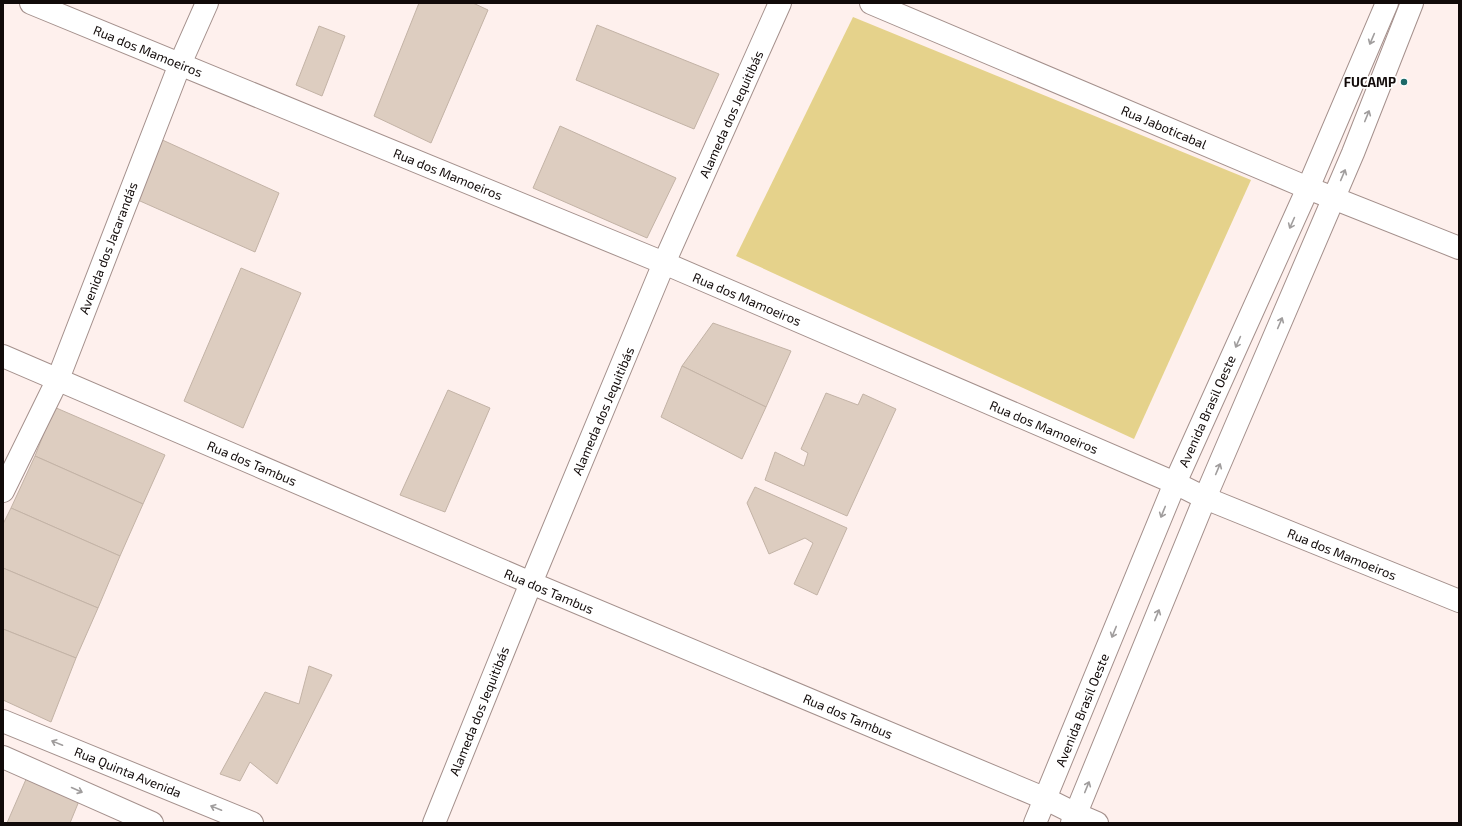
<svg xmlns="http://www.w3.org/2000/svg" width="1462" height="826" font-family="'Exo 2',sans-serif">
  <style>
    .green { fill: #e5d28b }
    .building { fill: #ddcdc0; stroke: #c3b3a6 }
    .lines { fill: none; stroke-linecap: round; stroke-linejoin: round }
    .minor-casing { stroke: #a4908c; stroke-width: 24 }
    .tertiary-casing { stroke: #a4908c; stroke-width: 24 }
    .minor { stroke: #fff; stroke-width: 22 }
    .tertiary { stroke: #fff; stroke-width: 22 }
    .oneway { stroke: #a09d9d }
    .poi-dot { fill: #1c6968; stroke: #fff; stroke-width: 1.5 }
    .labels { text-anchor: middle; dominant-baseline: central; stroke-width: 3.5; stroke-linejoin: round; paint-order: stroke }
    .street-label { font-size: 13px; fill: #110a09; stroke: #fff }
    .poi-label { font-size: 13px; font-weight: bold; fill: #110a09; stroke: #fff; text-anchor: end }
  </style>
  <rect width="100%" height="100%" fill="#fef0ed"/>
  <!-- green -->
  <path class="green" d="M853,17l398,163 -117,259 -398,-183z"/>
  <!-- building -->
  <g class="building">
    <path d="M419,3h54l15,7 -57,133 -57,-27z"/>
    <path d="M597,25l122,49 -25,55 -118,-49z"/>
    <path d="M319,26l26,10 -23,60 -26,-11z"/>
    <path d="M560,126l116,52 -29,60 -114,-50z"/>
    <path d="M158,138l121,55 -24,59 -124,-55z"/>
    <path d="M241,268l60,25 -58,135 -59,-27z"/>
    <path d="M713,323l78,28 -25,56 -84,-41z"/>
    <path d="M682,366l84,41 -24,52 -81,-42z"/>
    <path d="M448,390l42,18 -45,104 -45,-17z"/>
    <path d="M826,393l32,12 5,-11 33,15 -49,107 -82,-36 10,-28 29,14 4,-13 -7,-4z"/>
    <path d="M54,407l111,48 -22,49 -108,-48z"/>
    <path d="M35,456l108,48 -23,52 -109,-48z"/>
    <path d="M755,487l92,41 -30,67 -23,-11 19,-41 -8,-5 -36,16 -22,-51z"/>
    <path d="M11,508l109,48 -22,52 -95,-40v-44z"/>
    <path d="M3,568l95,40 -22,50 -73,-29z"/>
    <path d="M3,629l73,29 -25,64 -48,-22z"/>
    <path d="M309,666l23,9 -55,109 -27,-22 -10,19 -20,-7 45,-82 34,12z"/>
    <path d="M27,777l52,24 -9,22h-63z"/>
  </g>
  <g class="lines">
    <defs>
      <g id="minor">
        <path d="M31,3l633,260 511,220 30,15 254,103"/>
        <path d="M871,3l437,185 151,60"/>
        <path d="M3,356l528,227 515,216 30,15 21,9"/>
        <path d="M3,491l55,-112 122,-315 27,-61"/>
        <path d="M3,721l249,102"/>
        <path d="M3,757l149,66"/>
        <path d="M434,823l97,-240 133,-320 116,-260"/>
      </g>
      <g id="tertiary">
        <path d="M1035,823l140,-340 133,-295 79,-185"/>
        <path d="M1072,823l133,-325 148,-345 59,-150"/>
      </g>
    </defs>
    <!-- minor casing -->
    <use href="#minor" class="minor-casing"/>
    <!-- tertiary casing -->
    <use href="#tertiary" class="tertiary-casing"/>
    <!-- minor -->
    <use href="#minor" class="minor"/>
    <!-- tertiary -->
    <use href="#tertiary" class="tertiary"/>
  </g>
  <!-- one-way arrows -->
  <defs><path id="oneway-shaft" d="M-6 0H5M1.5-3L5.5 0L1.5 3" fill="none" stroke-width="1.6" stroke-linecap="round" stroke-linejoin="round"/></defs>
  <g class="oneway">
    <use href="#oneway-shaft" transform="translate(1372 39) rotate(113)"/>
    <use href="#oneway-shaft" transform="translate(1367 116) rotate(-68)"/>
    <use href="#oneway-shaft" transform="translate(1343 175) rotate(-67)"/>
    <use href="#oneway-shaft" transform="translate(1292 223) rotate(114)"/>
    <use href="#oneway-shaft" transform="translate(1280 323) rotate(-67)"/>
    <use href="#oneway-shaft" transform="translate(1238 342) rotate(114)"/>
    <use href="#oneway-shaft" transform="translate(1218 469) rotate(-67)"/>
    <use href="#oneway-shaft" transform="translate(1163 512) rotate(112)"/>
    <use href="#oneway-shaft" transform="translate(1157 615) rotate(-68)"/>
    <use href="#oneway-shaft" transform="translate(1114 632) rotate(112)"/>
    <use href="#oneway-shaft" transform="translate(57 743) rotate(-158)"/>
    <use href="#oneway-shaft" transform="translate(1087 787) rotate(-68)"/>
    <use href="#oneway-shaft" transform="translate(77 790) rotate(24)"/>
    <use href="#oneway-shaft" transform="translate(216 808) rotate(-158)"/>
  </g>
  <!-- markers -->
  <circle class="poi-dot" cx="1404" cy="82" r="4"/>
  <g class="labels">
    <!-- street labels -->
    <g class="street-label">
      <text transform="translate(148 51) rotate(22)">Rua dos Mamoeiros</text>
      <text transform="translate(731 114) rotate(-66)">Alameda dos Jequitibás</text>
      <text transform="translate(1164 127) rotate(23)">Rua Jaboticabal</text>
      <text transform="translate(448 174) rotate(22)">Rua dos Mamoeiros</text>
      <text transform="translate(108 248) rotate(-69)">Avenida dos Jacarandás</text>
      <text transform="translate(747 299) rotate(23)">Rua dos Mamoeiros</text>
      <text transform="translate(603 411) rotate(-67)">Alameda dos Jequitibás</text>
      <text transform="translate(1207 411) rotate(-66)">Avenida Brasil Oeste</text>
      <text transform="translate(1044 427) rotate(23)">Rua dos Mamoeiros</text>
      <text transform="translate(252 463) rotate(23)">Rua dos Tambus</text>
      <text transform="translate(1342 554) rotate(22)">Rua dos Mamoeiros</text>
      <text transform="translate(549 591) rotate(23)">Rua dos Tambus</text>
      <text transform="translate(1082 710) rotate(-68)">Avenida Brasil Oeste</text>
      <text transform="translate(479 711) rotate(-68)">Alameda dos Jequitibás</text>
      <text transform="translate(848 716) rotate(23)">Rua dos Tambus</text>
      <text transform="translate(128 772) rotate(22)">Rua Quinta Avenida</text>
    </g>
    <!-- poi labels -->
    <g class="poi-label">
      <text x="1396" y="82">FUCAMP</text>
    </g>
  </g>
  <!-- border -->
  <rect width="1462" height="826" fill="none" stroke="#110a09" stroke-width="8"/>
</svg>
